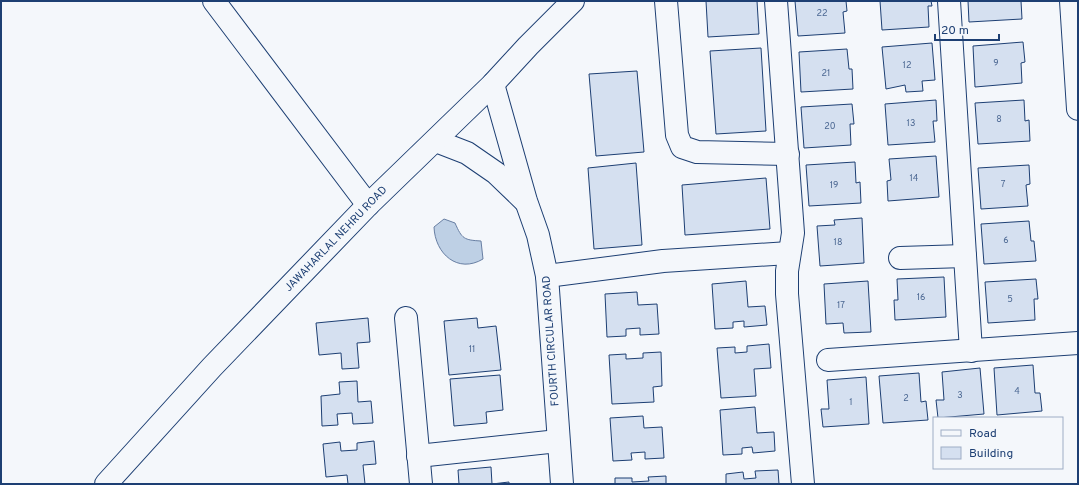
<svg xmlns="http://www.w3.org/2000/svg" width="1079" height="485" font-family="Overpass,sans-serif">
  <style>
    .water { fill: #bed0e5; stroke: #687fa3 }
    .building { fill: #d5e0f0; stroke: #1d3f73 }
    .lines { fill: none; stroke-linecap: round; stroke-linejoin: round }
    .minor-casing { stroke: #1d3f73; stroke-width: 24 }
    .minor { stroke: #f4f7fb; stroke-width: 22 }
    .labels { text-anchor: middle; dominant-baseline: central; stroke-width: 3; stroke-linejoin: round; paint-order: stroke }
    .number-label { font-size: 9px; fill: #4b6792 }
    .street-label { font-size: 11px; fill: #1d3f73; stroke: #f4f7fb }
  </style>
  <rect width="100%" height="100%" fill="#f4f7fb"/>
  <!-- water -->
  <path class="water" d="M444,219l11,4c7,16 9,17 26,18l2,18c-25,15 -48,-5 -49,-32z"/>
  <!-- building -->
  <g class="building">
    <path d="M706,1h51l2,33 -51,3z"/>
    <path d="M795,1h51l1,10 -4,1 2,21 -47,3z"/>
    <path d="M880,1h51l1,5h-4l1,21 -47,3z"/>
    <path d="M968,1h53l1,18 -53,3z"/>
    <path d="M1023,42l2,20 -4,1 1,20 -47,4 -2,-41z"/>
    <path d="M932,43l3,37 -13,1 1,10 -17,1 -1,-7 -19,4 -4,-42z"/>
    <path d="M761,48l5,83 -50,3 -6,-83z"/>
    <path d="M847,49l2,20h3l1,20 -52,3 -2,-40z"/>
    <path d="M637,71l7,81 -48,4 -7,-82z"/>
    <path d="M936,100l1,21h-4l2,21 -47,3 -3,-41z"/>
    <path d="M1024,100l1,21 4,-1 1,21 -52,3 -3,-41z"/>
    <path d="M852,104l2,20h-4l1,21 -47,3 -3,-41z"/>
    <path d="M936,156l3,41 -51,4 -1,-20 4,-1 -2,-21z"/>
    <path d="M855,162l1,21 4,-1 1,21 -52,3 -3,-41z"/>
    <path d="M636,163l6,82 -48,4 -6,-81z"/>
    <path d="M1029,165l1,19 -4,1 2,21 -47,3 -3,-41z"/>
    <path d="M766,178l4,51 -85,6 -3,-50z"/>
    <path d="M862,218l2,45 -44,3 -3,-40 18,-1 -1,-5z"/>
    <path d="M1029,221l2,20h3l2,20 -52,3 -3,-40z"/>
    <path d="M944,277l2,40 -51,3 -1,-20h4l-1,-21z"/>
    <path d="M1036,279l2,20h-4l1,21 -47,3 -3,-41z"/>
    <path d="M746,281l2,26 17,-1 2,19 -23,2v-6l-11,1v6l-18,1 -3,-45z"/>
    <path d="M868,281l3,51 -27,1 -1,-10 -17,1 -2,-40z"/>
    <path d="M637,292l1,13 19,-1 2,30 -19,1v-7l-14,1v7l-19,1 -2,-43z"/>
    <path d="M368,318l2,24 -13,1 2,25 -17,1 -1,-16 -22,2 -3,-32z"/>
    <path d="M477,318l1,10 18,-2 5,44 -52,5 -5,-54z"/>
    <path d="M769,344l2,24 -17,1 2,27 -35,2 -4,-50 18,-1v6l12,-1v-6z"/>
    <path d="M661,352l1,34 -9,1 1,15 -42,2 -3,-49 17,-1v5l17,-1v-5z"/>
    <path d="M1033,365l2,28h5l2,18 -45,4 -3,-47z"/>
    <path d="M980,368l4,46 -46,4 -2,-18h8l-2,-28z"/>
    <path d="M919,373l2,29 5,-1 2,19 -45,3 -4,-47z"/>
    <path d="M500,375l3,35 -17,2 1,11 -33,3 -4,-47z"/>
    <path d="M866,377l3,47 -46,3 -2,-18h8l-2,-29z"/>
    <path d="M357,381l1,21 13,-1 2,22 -20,1 -1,-11 -15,1 1,11 -16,1 -1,-30 19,-2 -1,-12z"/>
    <path d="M755,407l2,26 17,-1 1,19 -22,2 -1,-6 -10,1v6l-19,1 -3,-45z"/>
    <path d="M643,416l1,12 18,-1 2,31 -19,1v-7l-14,1 1,7 -19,1 -3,-43z"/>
    <path d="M374,441l2,23 -13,1 2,19h-17l-1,-9 -21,2 -3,-33 17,-2 1,9 16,-1v-7z"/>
    <path d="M491,467l1,17 17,-2v2h-50l-1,-14z"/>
    <path d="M778,470l1,14h-53v-10l17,-2 1,7 12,-1 -1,-7z"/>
    <path d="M666,476v8h-51v-6h17v4l17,-1 -1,-4z"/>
  </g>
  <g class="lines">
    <defs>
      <g id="minor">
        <path d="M214,1l154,204"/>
        <path d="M666,1l11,134 5,12 15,5 91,2"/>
        <path d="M776,1l17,232 -6,38v23l16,190"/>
        <path d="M949,1l22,350"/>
        <path d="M1071,1l7,108"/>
        <path d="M493,84l33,117 12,34 9,41 15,208"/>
        <path d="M436,141l31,12 29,20 29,28"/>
        <path d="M900,258l65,-2"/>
        <path d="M547,276l116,-15 126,-8"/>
        <path d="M406,318l15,166"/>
        <path d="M828,360l250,-17"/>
        <path d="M418,456l140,-15"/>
        <path d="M106,484l106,-117 156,-162 125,-121 35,-38 45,-45"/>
      </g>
    </defs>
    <!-- minor casing -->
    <use href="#minor" class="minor-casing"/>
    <!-- minor -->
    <use href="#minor" class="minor"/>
  </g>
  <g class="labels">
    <!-- number labels -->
    <g class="number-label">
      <text x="822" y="13">22</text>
      <text x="996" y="63">9</text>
      <text x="907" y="65">12</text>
      <text x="826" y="73">21</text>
      <text x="999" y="119">8</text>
      <text x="911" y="123">13</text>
      <text x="830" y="126">20</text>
      <text x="914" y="178">14</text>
      <text x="1003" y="184">7</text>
      <text x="834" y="185">19</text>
      <text x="1006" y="240">6</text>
      <text x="838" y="242">18</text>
      <text x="921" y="297">16</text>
      <text x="1010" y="299">5</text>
      <text x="841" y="305">17</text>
      <text x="472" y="349">11</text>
      <text x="1017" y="391">4</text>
      <text x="960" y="395">3</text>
      <text x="906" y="398">2</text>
      <text x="851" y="402">1</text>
    </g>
    <!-- street labels -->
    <g class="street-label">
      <text transform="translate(336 239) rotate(-46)">JAWAHARLAL NEHRU ROAD</text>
      <text transform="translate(551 341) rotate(-94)">FOURTH CIRCULAR ROAD</text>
    </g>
  </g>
  <!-- border -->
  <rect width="1079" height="485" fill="none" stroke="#1d3f73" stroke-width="4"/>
  <!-- legend -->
  <rect x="933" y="417" width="130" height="52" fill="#f4f7fb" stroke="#9eadc5"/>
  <rect x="941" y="430" width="20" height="6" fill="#f4f7fb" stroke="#9eadc5"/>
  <text x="969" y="437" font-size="12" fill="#1d3f73">Road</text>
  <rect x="941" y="447" width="20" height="12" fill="#d5e0f0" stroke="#9eadc5"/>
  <text x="969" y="457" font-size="12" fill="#1d3f73">Building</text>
  <!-- scale -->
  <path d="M935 34v6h64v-6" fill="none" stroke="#1d3f73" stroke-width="2"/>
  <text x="941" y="34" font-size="12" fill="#1d3f73" stroke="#f4f7fb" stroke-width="3" paint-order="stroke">20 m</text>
</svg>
